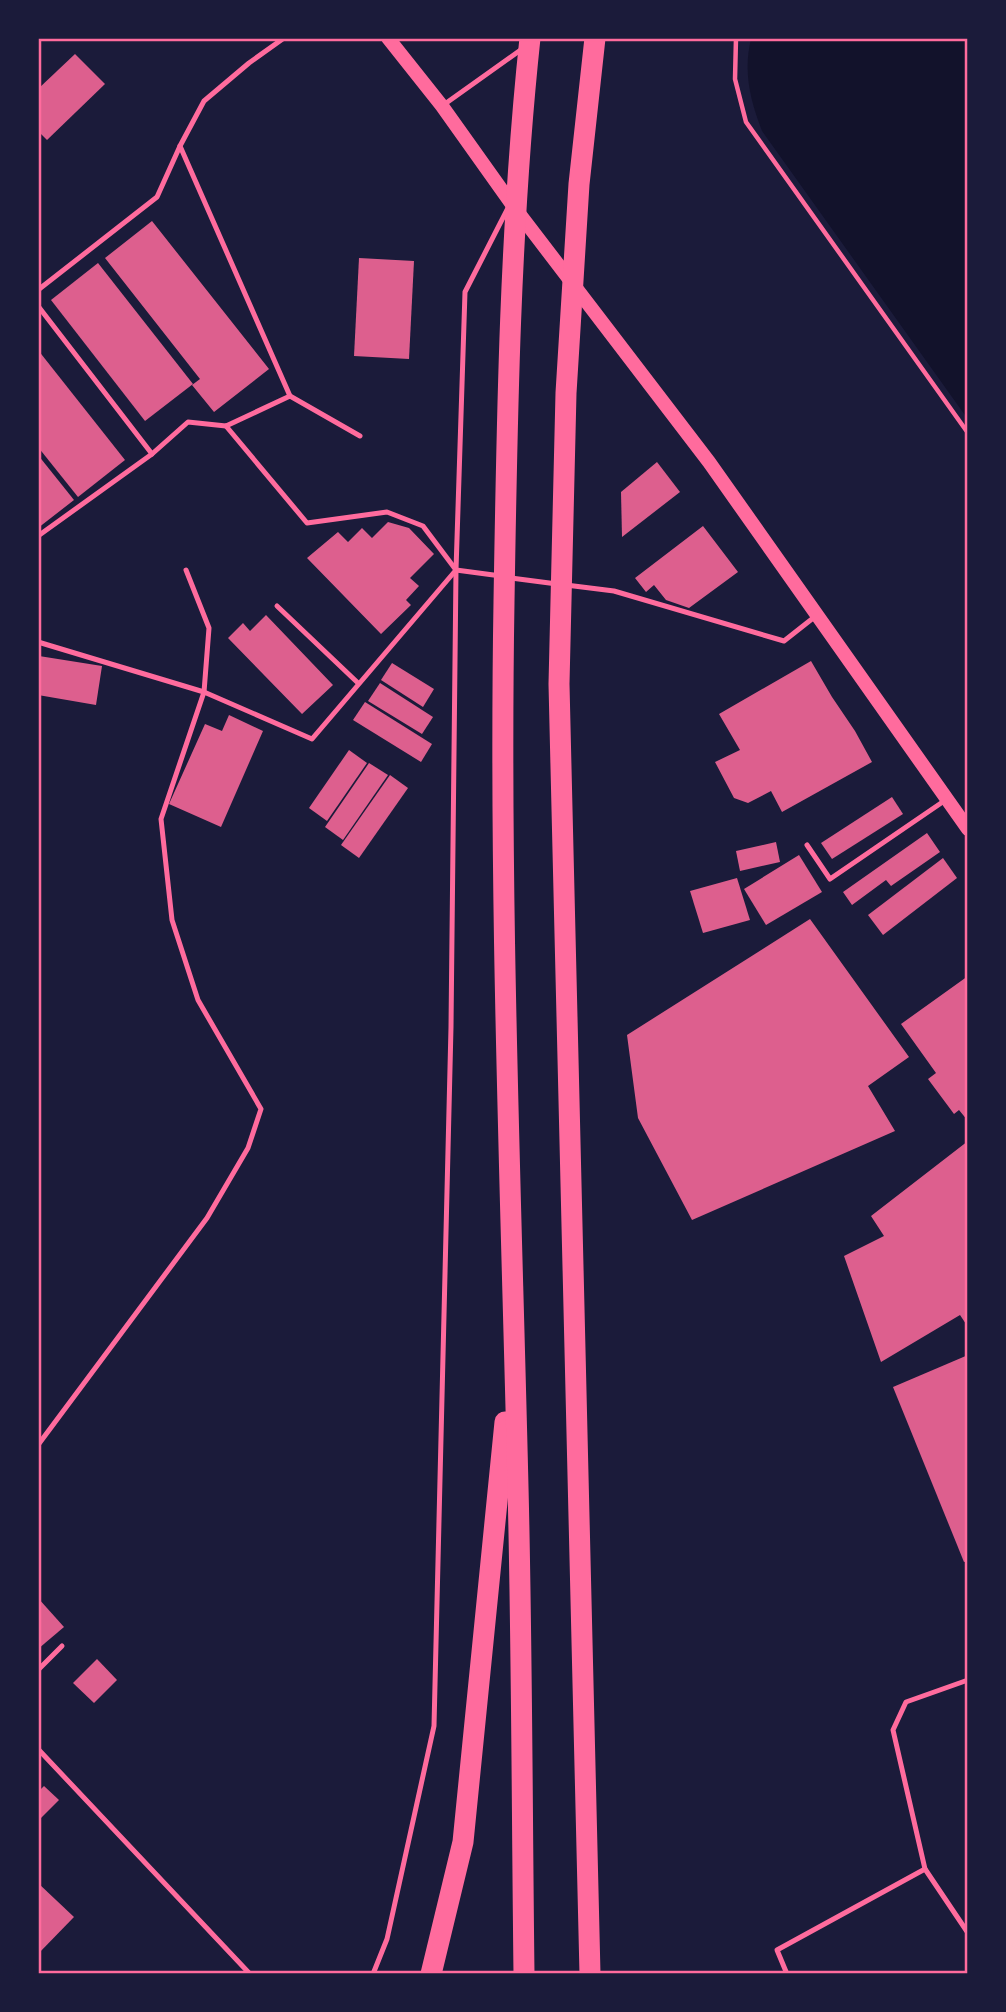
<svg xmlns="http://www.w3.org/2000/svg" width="1006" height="2012" font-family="Karla,sans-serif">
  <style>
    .water { fill: #12122b }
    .building { fill: #dd5f8e }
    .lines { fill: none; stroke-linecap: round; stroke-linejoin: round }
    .path { stroke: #ff6b9d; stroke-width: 4.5 }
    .service { stroke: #ff6b9d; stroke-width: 5 }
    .secondary { stroke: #ff6b9d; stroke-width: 14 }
    .motorway { stroke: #ff6b9d; stroke-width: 21 }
    .neatline { fill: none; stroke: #ff6b9d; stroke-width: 2.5 }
  </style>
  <rect width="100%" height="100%" fill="#1b1b3a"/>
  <!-- water -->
  <path class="water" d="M751,39h216v379l-205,-287c-12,-31 -19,-60 -11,-92z"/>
  <!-- building -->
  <g class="building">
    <path d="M75,54l30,30 -58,56 -9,-9v-42z"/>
    <path d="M152,221l117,148 -55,43 -22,-27 8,-6 -95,-121z"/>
    <path d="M359,258l55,3 -5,98 -55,-3z"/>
    <path d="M98,263l95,121 -48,37 -94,-121z"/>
    <path d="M38,350l87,110 -47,37 -40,-50z"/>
    <path d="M38,455l36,45 -36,28z"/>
    <path d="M657,462l23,30 -58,45 -1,-45z"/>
    <path d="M388,522l21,6 25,26 -24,24 9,8 -13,14 5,5 -30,29 -74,-76 31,-26 10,10 14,-14 10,10z"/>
    <path d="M703,526l35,46 -49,36 -23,-8 -12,-15 -8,7 -11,-14z"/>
    <path d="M266,615l67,70 -31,29 -74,-76 15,-15 7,8z"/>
    <path d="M39,656l63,10 -6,39 -58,-10z"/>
    <path d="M811,661l21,36 23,34 17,31 -90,50 -11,-21 -23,12 -14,-5 -19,-36 25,-12 -21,-36z"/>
    <path d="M392,663l42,26 -11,18 -42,-27z"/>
    <path d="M380,683l53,34 -11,17 -54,-33z"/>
    <path d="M365,702l67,42 -11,18 -68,-42z"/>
    <path d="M229,715l34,16 -42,96 -52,-23 36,-80 17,7z"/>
    <path d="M349,750l18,13 -40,58 -18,-13z"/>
    <path d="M369,763l19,12 -45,65 -18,-13z"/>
    <path d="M390,775l18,13 -49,70 -18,-13z"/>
    <path d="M892,797l11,17 -71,45 -11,-16z"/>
    <path d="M927,833l13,19 -49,34 -5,-6 -34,25 -9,-13z"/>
    <path d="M776,842l4,20 -40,9 -4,-20z"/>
    <path d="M799,855l23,37 -56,33 -22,-36z"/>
    <path d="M943,858l14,20 -74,57 -15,-20z"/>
    <path d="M737,878l13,42 -47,13 -13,-42z"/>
    <path d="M810,919l99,138 -41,29 27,45 -203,89 -54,-102 -11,-83z"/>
    <path d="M968,976v145l-9,-11 -5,4 -26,-35 8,-6 -35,-49z"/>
    <path d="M968,1141v181l-2,2 -6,-9 -79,47 -37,-106 40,-20 -13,-20z"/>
    <path d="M968,1355v206l-4,1 -71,-175z"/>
    <path d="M38,1598l26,29 -26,22z"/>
    <path d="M97,1659l20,21 -23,23 -21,-20z"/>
    <path d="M44,1786l15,14 -21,21v-29z"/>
    <path d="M38,1883l36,34 -36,37z"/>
  </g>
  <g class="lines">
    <!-- path -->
    <path class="path" d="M736,38l-1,41 11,43 222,311"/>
    <!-- service -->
    <g class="service">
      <path d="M442,106l80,-57"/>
      <path d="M180,146l110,250"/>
      <path d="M38,290l119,-93 23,-51 24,-45 45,-38 35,-25"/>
      <path d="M38,306l114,148"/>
      <path d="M226,426l81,97 80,-11 36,14 33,44 45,6"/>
      <path d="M38,536l114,-82 36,-32 38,4 64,-30 70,40"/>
      <path d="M511,578l46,6"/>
      <path d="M566,585l48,6 170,50 33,-26"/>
      <path d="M277,606l81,77"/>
      <path d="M38,642l166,50 108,47 144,-169"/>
      <path d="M807,845l23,34 117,-80"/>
      <path d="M38,1445l169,-227 41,-70 13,-39 -63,-109 -26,-80 -11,-101 43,-127 5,-64 -23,-58"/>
      <path d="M38,1670l24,-24"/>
      <path d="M968,1680l-62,22 -13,28 32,139 43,64"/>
      <path d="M38,1749l212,225"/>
      <path d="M373,1974l14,-35 47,-213 17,-699 5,-457 9,-278 43,-84"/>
      <path d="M787,1974l-10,-24 148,-81"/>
    </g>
    <!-- secondary -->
    <path class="secondary" d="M388,38l54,68 69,97 198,259 259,367"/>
    <!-- motorway -->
    <g class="motorway">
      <path d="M431,1974l32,-132 42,-420"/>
      <path d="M524,1974c-2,-163 -2,-325 -6,-487 -7,-295 -19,-590 -14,-885 3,-188 6,-376 26,-564"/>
      <path d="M590,1974l-31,-1290 7,-291 13,-209 16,-146"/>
    </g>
  </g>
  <!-- border -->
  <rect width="1006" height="2012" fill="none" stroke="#1b1b3a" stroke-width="80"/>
  <rect x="40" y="40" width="926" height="1932" class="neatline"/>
</svg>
